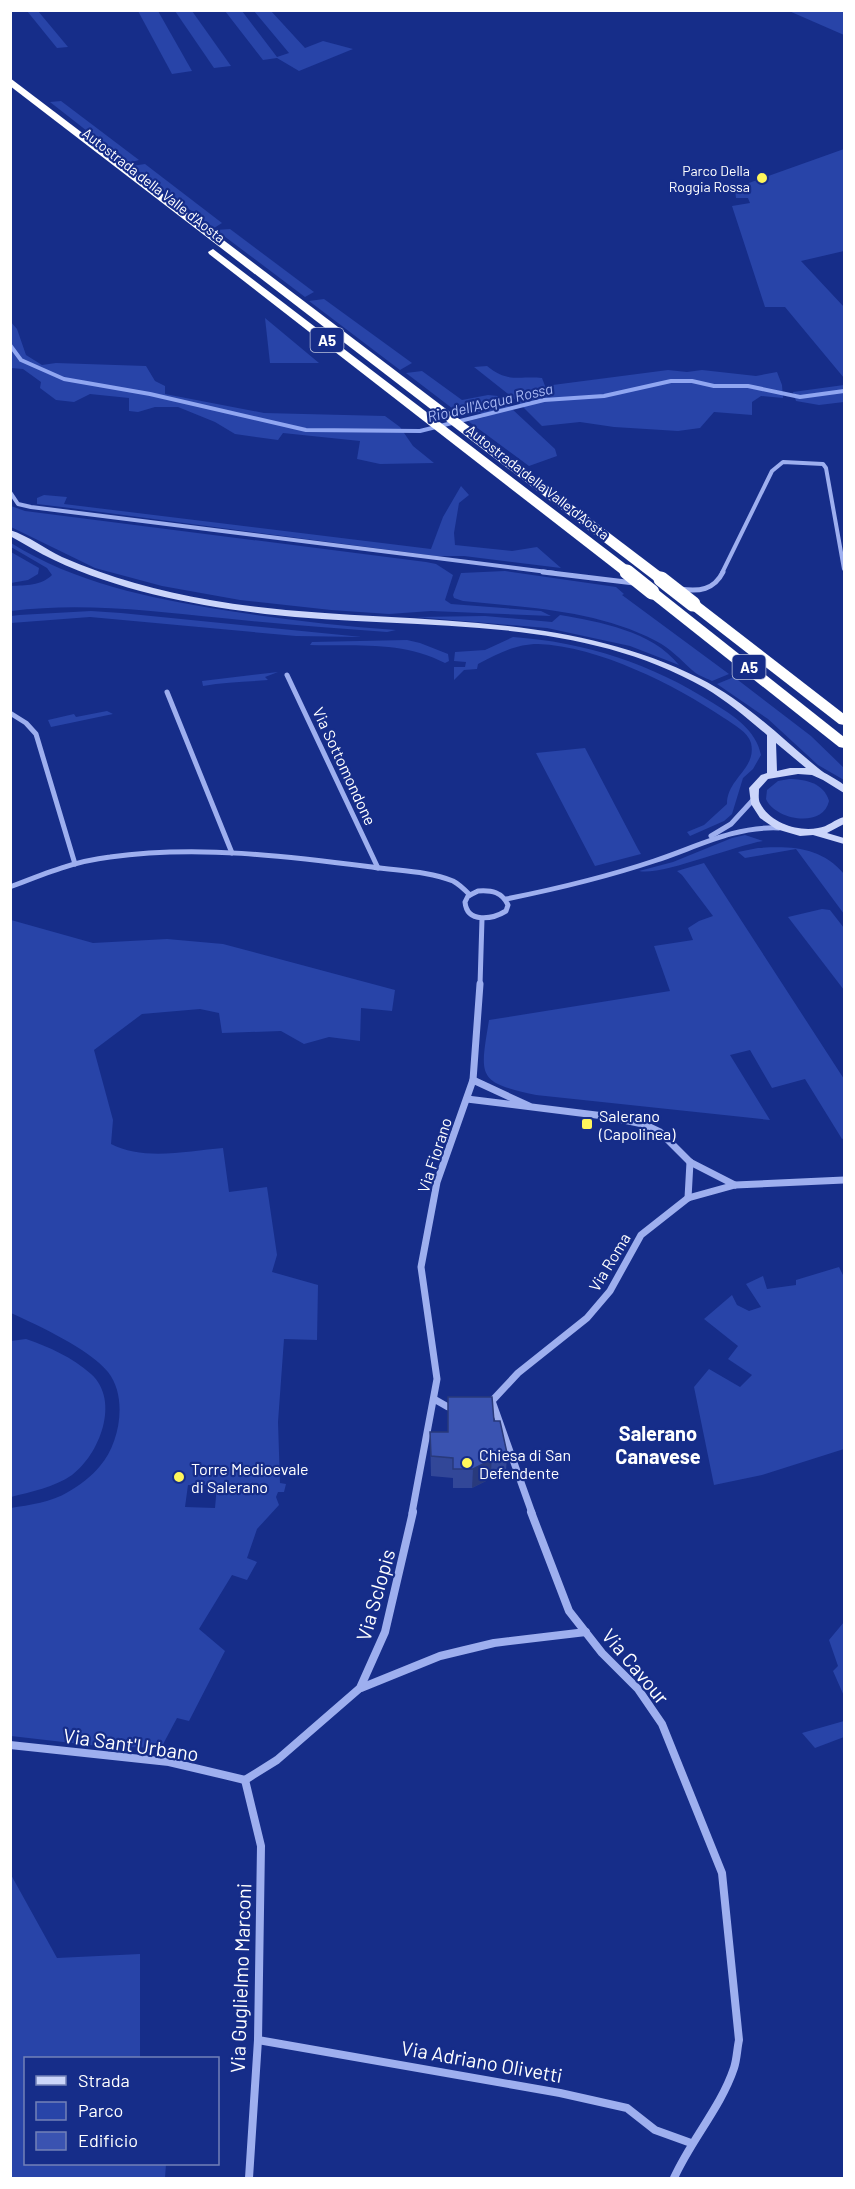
<svg xmlns="http://www.w3.org/2000/svg" width="855" height="2189" font-family="Barlow,sans-serif">
  <style>
    .green { fill: #2844a8; fill-rule: evenodd }
    .lines { fill: none; stroke-linecap: round; stroke-linejoin: round }
    .stream { stroke: #90a6f1; stroke-width: 4 }
    .minor-far3 { stroke: #9eafef; stroke-width: 4 }
    .minor-far2 { stroke: #9eafef; stroke-width: 5 }
    .minor-far1 { stroke: #9eafef; stroke-width: 7 }
    .minor { stroke: #9eafef; stroke-width: 8 }
    .secondary { fill: #cbd5fa; fill-rule: evenodd }
    .motorway { fill: #fff; fill-rule: evenodd }
    .motorway-bridge { stroke: #fff; stroke-width: 15 }
    .wall { fill: #324798 }
    .shaded-wall { fill: #293a7c }
    .building { fill: #3a53b1; stroke: #293a7c; stroke-width: 1.5 }
    .poi-dot { fill: #fff65b; stroke: #162d89; stroke-width: 2 }
    .labels { text-anchor: middle; dominant-baseline: central; stroke-width: 4.5; stroke-linejoin: round; paint-order: stroke }
    .far-poi-label { font-size: 14px; fill: #fff; stroke: #162d89; text-anchor: end }
    .far-street-label { font-size: 14px; fill: #fff; stroke: #162d89 }
    .shield { fill: #162d89; stroke: #b9c0dc; stroke-width: 1.5 }
    .shield-label { font-size: 15px; font-weight: bold; fill: #fff }
    .far-water-label { font-size: 15px; font-style: italic; fill: #aabaf6; stroke: #162d89 }
    .street-label { font-size: 16px; fill: #fff; stroke: #162d89 }
    .poi-label { font-size: 16px; fill: #fff; stroke: #162d89; text-anchor: start }
    .quarter-label { font-size: 20px; font-weight: bold; fill: #fff; stroke: #162d89 }
    .near-street-label { font-size: 20px; fill: #fff; stroke: #162d89 }
  </style>
  <rect width="100%" height="100%" fill="#162d89"/>
  <!-- green -->
  <g class="green">
    <path d="M27,11h11l30,36 -11,1z"/>
    <path d="M138,11h20l34,60 -20,3z"/>
    <path d="M175,11h17l39,55 -17,2z"/>
    <path d="M225,11h17l35,46 12,-4 -35,-42h17l34,37 18,-7 30,8 -54,22 -22,-13 -14,2z"/>
    <path d="M789,11h55v24z"/>
    <path d="M61,101l78,59 -11,3 -78,-61z"/>
    <path d="M844,149v102l-43,10 43,46v71l-59,-71h-20l-33,-101 18,-3 -2,-5h-12l-1,-10z"/>
    <path d="M145,164l77,59 -8,5 -82,-62z"/>
    <path d="M230,229l84,63 -9,5 -89,-67z"/>
    <path d="M324,299l88,64 -12,7 -91,-69z"/>
    <path d="M265,318l54,45h-49z"/>
    <path d="M10,321l7,8 9,26 16,10 14,-2 90,3 9,15 10,5v8l99,19 121,3 15,11 13,19 21,17 -54,1 -23,-5 3,-18 -77,-8 -5,7 -43,-6 -20,-12 -37,-15h-23l-17,5 -9,-1v-13l-39,-4 -16,8 -18,-2 -16,-12 1,-6 -18,-13 -12,-1z"/>
    <path d="M487,366c21,17 31,10 55,12l3,8 123,-16 19,2 15,-2 54,6 21,-4 5,13 1,13 -22,-2 -9,6v13l-38,-3 -14,16 -22,3 -64,-4 -34,-5 -38,4 -25,-25 -43,-34z"/>
    <path d="M422,371l40,29 26,-5 10,1 57,53 2,7 -28,10 -61,-45 17,-4 -5,-5 -19,3 -55,-42z"/>
    <path d="M844,385v17l-25,3 -23,-4 -3,-9z"/>
    <path d="M461,486l8,9 -10,8 -5,30 1,12 57,6 25,-4 24,21 -97,-12h-28l-366,-48 -33,-4v-6l7,-3 23,2 -3,7 367,45 12,-32z"/>
    <path d="M11,506l14,5 401,51 10,2 17,11 -8,25 6,4 90,7 10,5 -120,-5 -42,3 -58,-4 -91,-10 -78,-14 -67,-18 -84,-41z"/>
    <path d="M11,543c64,40 138,55 212,67 58,9 115,16 173,20l-9,2c-55,-4 -110,-8 -165,-14 -71,-7 -140,-16 -211,-7v-25c15,-1 30,0 41,-11l-5,-7 -36,-21z"/>
    <path d="M11,552l28,16 -1,6 -10,6 -17,3z"/>
    <path d="M505,571l111,16 8,7 -2,1 107,79 -17,7c-6,-3 -15,-6 -20,-11 -12,-11 -21,-21 -36,-29 -60,-31 -126,-33 -193,-40l-9,-3 -1,-3 8,-22z"/>
    <path d="M91,611l30,2 241,24 -66,-1 -206,-19 -79,6v-7l8,-1z"/>
    <path d="M560,615c40,7 92,16 119,50l-49,-19 -83,-18 -131,-11 69,-1 67,6z"/>
    <path d="M513,637c72,5 139,27 200,66 21,13 43,27 48,52l-8,14 -10,9 -11,36 -8,7 -34,15 -3,-4 17,-7 23,-21c0,-26 30,-35 24,-61 -3,-11 -18,-19 -27,-25 -49,-33 -126,-72 -186,-74 -23,0 -40,10 -60,20l-1,5 -13,1 -10,10v-13h11l1,-5 -12,-1 1,-9 30,-2z"/>
    <path d="M407,640l13,3 28,11 1,7 -4,2c-41,-22 -90,-17 -135,-18l2,-3z"/>
    <path d="M278,672l-13,5 3,3c-22,2 -44,2 -65,6l-1,-5z"/>
    <path d="M734,677l77,59 33,32v12l-26,-15 -50,-46 -51,-35z"/>
    <path d="M107,711l6,3 -62,13 -3,-7 26,-6 2,3z"/>
    <path d="M585,748l53,101 3,5 -46,12 -59,-113z"/>
    <path d="M789,779c16,0 35,4 40,22 -6,28 -54,19 -63,-2l1,-9 11,-9z"/>
    <path d="M745,835l18,6c-30,5 -102,35 -124,30l34,-9 59,-24z"/>
    <path d="M758,848c34,-2 63,-1 86,26v40l-48,-65 -51,9 -7,-6z"/>
    <path d="M704,863l140,216v59l-2,1 -37,-60 -33,9 -22,-38 -20,5 40,65 -234,-25c-60,-13 -56,-18 -47,-75l181,-29 -16,-45 39,-6 -5,-12 11,-7 14,-5 -31,-41 -5,-4z"/>
    <path d="M822,909l8,1 14,18v62l-56,-73z"/>
    <path d="M11,920l82,23 74,-4 56,5 172,46 -3,21 -31,-3 -1,33 -31,-4 -25,7 -23,-13 -59,2 -3,-20 -19,-4 -58,5 -48,36 19,70 -2,24c32,17 77,7 112,4l6,44 38,-5 10,68 -5,17 46,13 -1,55 -33,-1 -6,83 2,61 6,1 -2,8h-6l-2,5 3,8 -22,24 -10,29 10,4 -10,18 -15,-5 -33,54 26,22 -36,70 -12,-3 -16,30 -63,-2 -87,-10v-228c18,-3 41,-6 57,-16 11,-6 24,-16 32,-26 20,-23 28,-69 8,-94 -20,-24 -69,-46 -97,-59zM188,1485h29l-2,23 -30,-1z"/>
    <path d="M839,1267l5,10v172l-82,26 -48,10 -20,-98 15,-18 31,18 12,-12 -24,-16 10,-13 -34,-27 28,-24 5,10 12,6 12,-4 -15,-23 17,-8 4,13 29,-4v-5z"/>
    <path d="M26,1339c23,8 46,18 65,35 30,27 8,81 -19,101 -17,12 -42,17 -61,22v-156z"/>
    <path d="M844,1622v74l-11,-25 5,-5 -9,-26z"/>
    <path d="M844,1721v16l-29,11 -13,-15z"/>
    <path d="M10,1873l47,85 83,-4v104h-114v106h140l-1,14h-154z"/>
  </g>
  <g class="lines">
    <!-- stream -->
    <path class="stream" d="M10,345l11,15 43,19 86,15 156,36 114,1 124,-31 60,-4 67,-15h21l22,5h34l52,11 44,-6"/>
    <!-- minor-far3 -->
    <g class="minor-far3">
      <path d="M10,492l8,12 13,3 524,66"/>
      <path d="M722,573l50,-102 11,-9 40,2 3,4 18,101"/>
    </g>
    <!-- minor-far2 -->
    <g class="minor-far2">
      <path d="M543,572l91,11"/>
      <path d="M680,589c19,3 34,1 43,-17"/>
      <path d="M287,675l91,193"/>
      <path d="M167,692l65,161"/>
      <path d="M10,713l16,10 10,11 39,130"/>
      <path d="M711,836l20,-12 22,-24"/>
      <path d="M10,887c33,-13 65,-26 100,-30 87,-12 176,-1 262,10 26,4 56,4 81,14 6,3 12,9 17,14"/>
      <path d="M478,891c14,-1 24,1 30,14l-2,6c-13,8 -39,13 -41,-9l3,-6z"/>
      <path d="M506,899c50,-10 100,-22 148,-38 43,-14 80,-35 125,-33"/>
      <path d="M480,985l2,-66"/>
    </g>
    <!-- minor-far1 -->
    <g class="minor-far1">
      <path d="M473,1080l56,26"/>
      <path d="M467,1099l137,17 39,8 17,8 30,30 45,23"/>
      <path d="M688,1198l2,-36"/>
      <path d="M434,1399l14,8h7"/>
      <path d="M492,1401l40,112"/>
      <path d="M491,1402l27,-29 69,-55 23,-27 31,-56 47,-37 47,-13 109,-5"/>
      <path d="M412,1513l25,-134 -16,-112 16,-85 36,-102 7,-96"/>
    </g>
    <!-- minor -->
    <g class="minor">
      <path d="M531,1512l38,99 33,42 36,36 24,35 60,149 17,167c-2,9 -2,19 -5,28 -13,39 -43,72 -60,110"/>
      <path d="M361,1688l79,-32 54,-13 92,-11"/>
      <path d="M10,1745l159,17 76,18"/>
      <path d="M245,1780l32,-20 83,-72 25,-56 28,-120"/>
      <path d="M245,1780l16,66 -3,194 -9,138"/>
      <path d="M258,2040l302,53 67,15 28,22 36,13"/>
    </g>
    <!-- secondary -->
    <path class="secondary" d="M10,530c19,6 35,19 52,27 48,21 97,34 148,43 163,29 337,2 489,78 45,22 81,59 119,90 8,7 18,10 26,17v8l-21,-13 -11,-5 -14,-1 -30,5 -9,10c0,4 -1,10 1,14 10,20 38,29 58,25 10,-1 17,-9 26,-11v7l-17,9 17,5v6l-31,-9 -13,1 -24,-7 -16,-11 -9,-14 -2,-16 12,-13 6,-2v-38c-20,-17 -40,-34 -62,-47 -132,-76 -294,-57 -440,-74 -72,-9 -145,-23 -211,-54 -15,-7 -29,-16 -44,-24zM776,743l30,25h-16l-13,3z"/>
    <!-- motorway -->
    <g class="motorway">
      <path d="M10,78l656,498 2,3 -2,3h-10l-646,-496z"/>
      <path d="M213,249l419,320 2,3 -2,3h-10l-413,-321 -1,-2z"/>
      <path d="M652,588l5,1 187,148v11l-5,-1 -192,-152 -2,-3 2,-3z"/>
      <path d="M693,600l5,1 146,113v11l-5,-1 -151,-117 -2,-3z"/>
    </g>
    <!-- motorway-bridge -->
    <g class="motorway-bridge">
      <path d="M627,572l25,20"/>
      <path d="M661,579l32,25"/>
    </g>
  </g>
  <!-- wall -->
  <path class="wall" d="M448,1397l46,24 13,32 -1,20h-15l-5,8 -14,7h-19v-10l-22,-2 -1,-44h18z"/>
  <!-- shaded-wall -->
  <path class="shaded-wall" d="M492,1453l-1,20 -5,8 -14,7 1,-19z"/>
  <!-- building -->
  <path class="building" d="M448,1397h44l2,24h6l7,32h-15l-5,9 -14,7h-20v-11l-22,-2 -1,-24h18z"/>
  <!-- markers -->
  <g class="poi-dot">
    <circle cx="762" cy="178" r="6"/>
    <rect x="581" y="1118" width="12" height="12" rx="3"/>
    <circle cx="467" cy="1463" r="6"/>
    <circle cx="179" cy="1477" r="6"/>
  </g>
  <g class="labels">
    <!-- far-poi labels -->
    <g class="far-poi-label">
      <text x="750" y="170">Parco Della<tspan x="750" dy="16">Roggia Rossa</tspan></text>
    </g>
    <!-- far-street labels -->
    <g class="far-street-label">
      <text transform="translate(154 185) rotate(38)">Autostrada della Valle d'Aosta</text>
      <text transform="translate(538 482) rotate(38)">Autostrada della Valle d'Aosta</text>
    </g>
    <!-- shield labels -->
    <g class="shield">
      <rect x="310.5" y="328" width="33" height="24" rx="4.5"/>
      <rect x="732.5" y="655" width="33" height="24" rx="4.5"/>
    </g>
    <g class="shield-label">
      <text x="327" y="340">A5</text>
      <text x="749" y="667">A5</text>
    </g>
    <!-- far-water labels -->
    <g class="far-water-label">
      <text transform="translate(490 402) rotate(-13)">Rio dell'Acqua Rossa</text>
    </g>
    <!-- street labels -->
    <g class="street-label">
      <text transform="translate(345 766) rotate(65)">Via Sottomondone</text>
      <text transform="translate(434 1155) rotate(-72)">Via Fiorano</text>
      <text transform="translate(609 1262) rotate(-59)">Via Roma</text>
    </g>
    <!-- poi labels -->
    <g class="poi-label">
      <text x="599" y="1115">Salerano<tspan x="599" dy="18">(Capolinea)</tspan></text>
      <text x="479" y="1454">Chiesa di San<tspan x="479" dy="18">Defendente</tspan></text>
      <text x="191" y="1468">Torre Medioevale<tspan x="191" dy="18">di Salerano</tspan></text>
    </g>
    <!-- quarter labels -->
    <g class="quarter-label">
      <text x="658" y="1433">Salerano<tspan x="658" dy="23">Canavese</tspan></text>
    </g>
    <!-- near-street labels -->
    <g class="near-street-label">
      <text transform="translate(375 1595) rotate(-74)">Via Sclopis</text>
      <text transform="translate(636 1666) rotate(50)">Via Cavour</text>
      <text transform="translate(131 1744) rotate(8)">Via Sant'Urbano</text>
      <text transform="translate(240 1978) rotate(-88)">Via Guglielmo Marconi</text>
      <text transform="translate(482 2061) rotate(10)">Via Adriano Olivetti</text>
    </g>
  </g>
  <!-- border -->
  <rect width="855" height="2189" fill="none" stroke="#ffffff" stroke-width="24"/>
  <!-- legend -->
  <rect x="24" y="2057" width="195" height="108" fill="#162d89" stroke="#7381b8" stroke-width="1.5"/>
  <rect x="36" y="2076" width="30" height="9" fill="#cbd5fa" stroke="#7381b8" stroke-width="1.5"/>
  <text x="78" y="2087" font-size="18" fill="#ffffff">Strada</text>
  <rect x="36" y="2102" width="30" height="18" fill="#2844a8" stroke="#7381b8" stroke-width="1.5"/>
  <text x="78" y="2117" font-size="18" fill="#ffffff">Parco</text>
  <rect x="36" y="2132" width="30" height="18" fill="#3a53b1" stroke="#7381b8" stroke-width="1.5"/>
  <text x="78" y="2147" font-size="18" fill="#ffffff">Edificio</text>
</svg>
